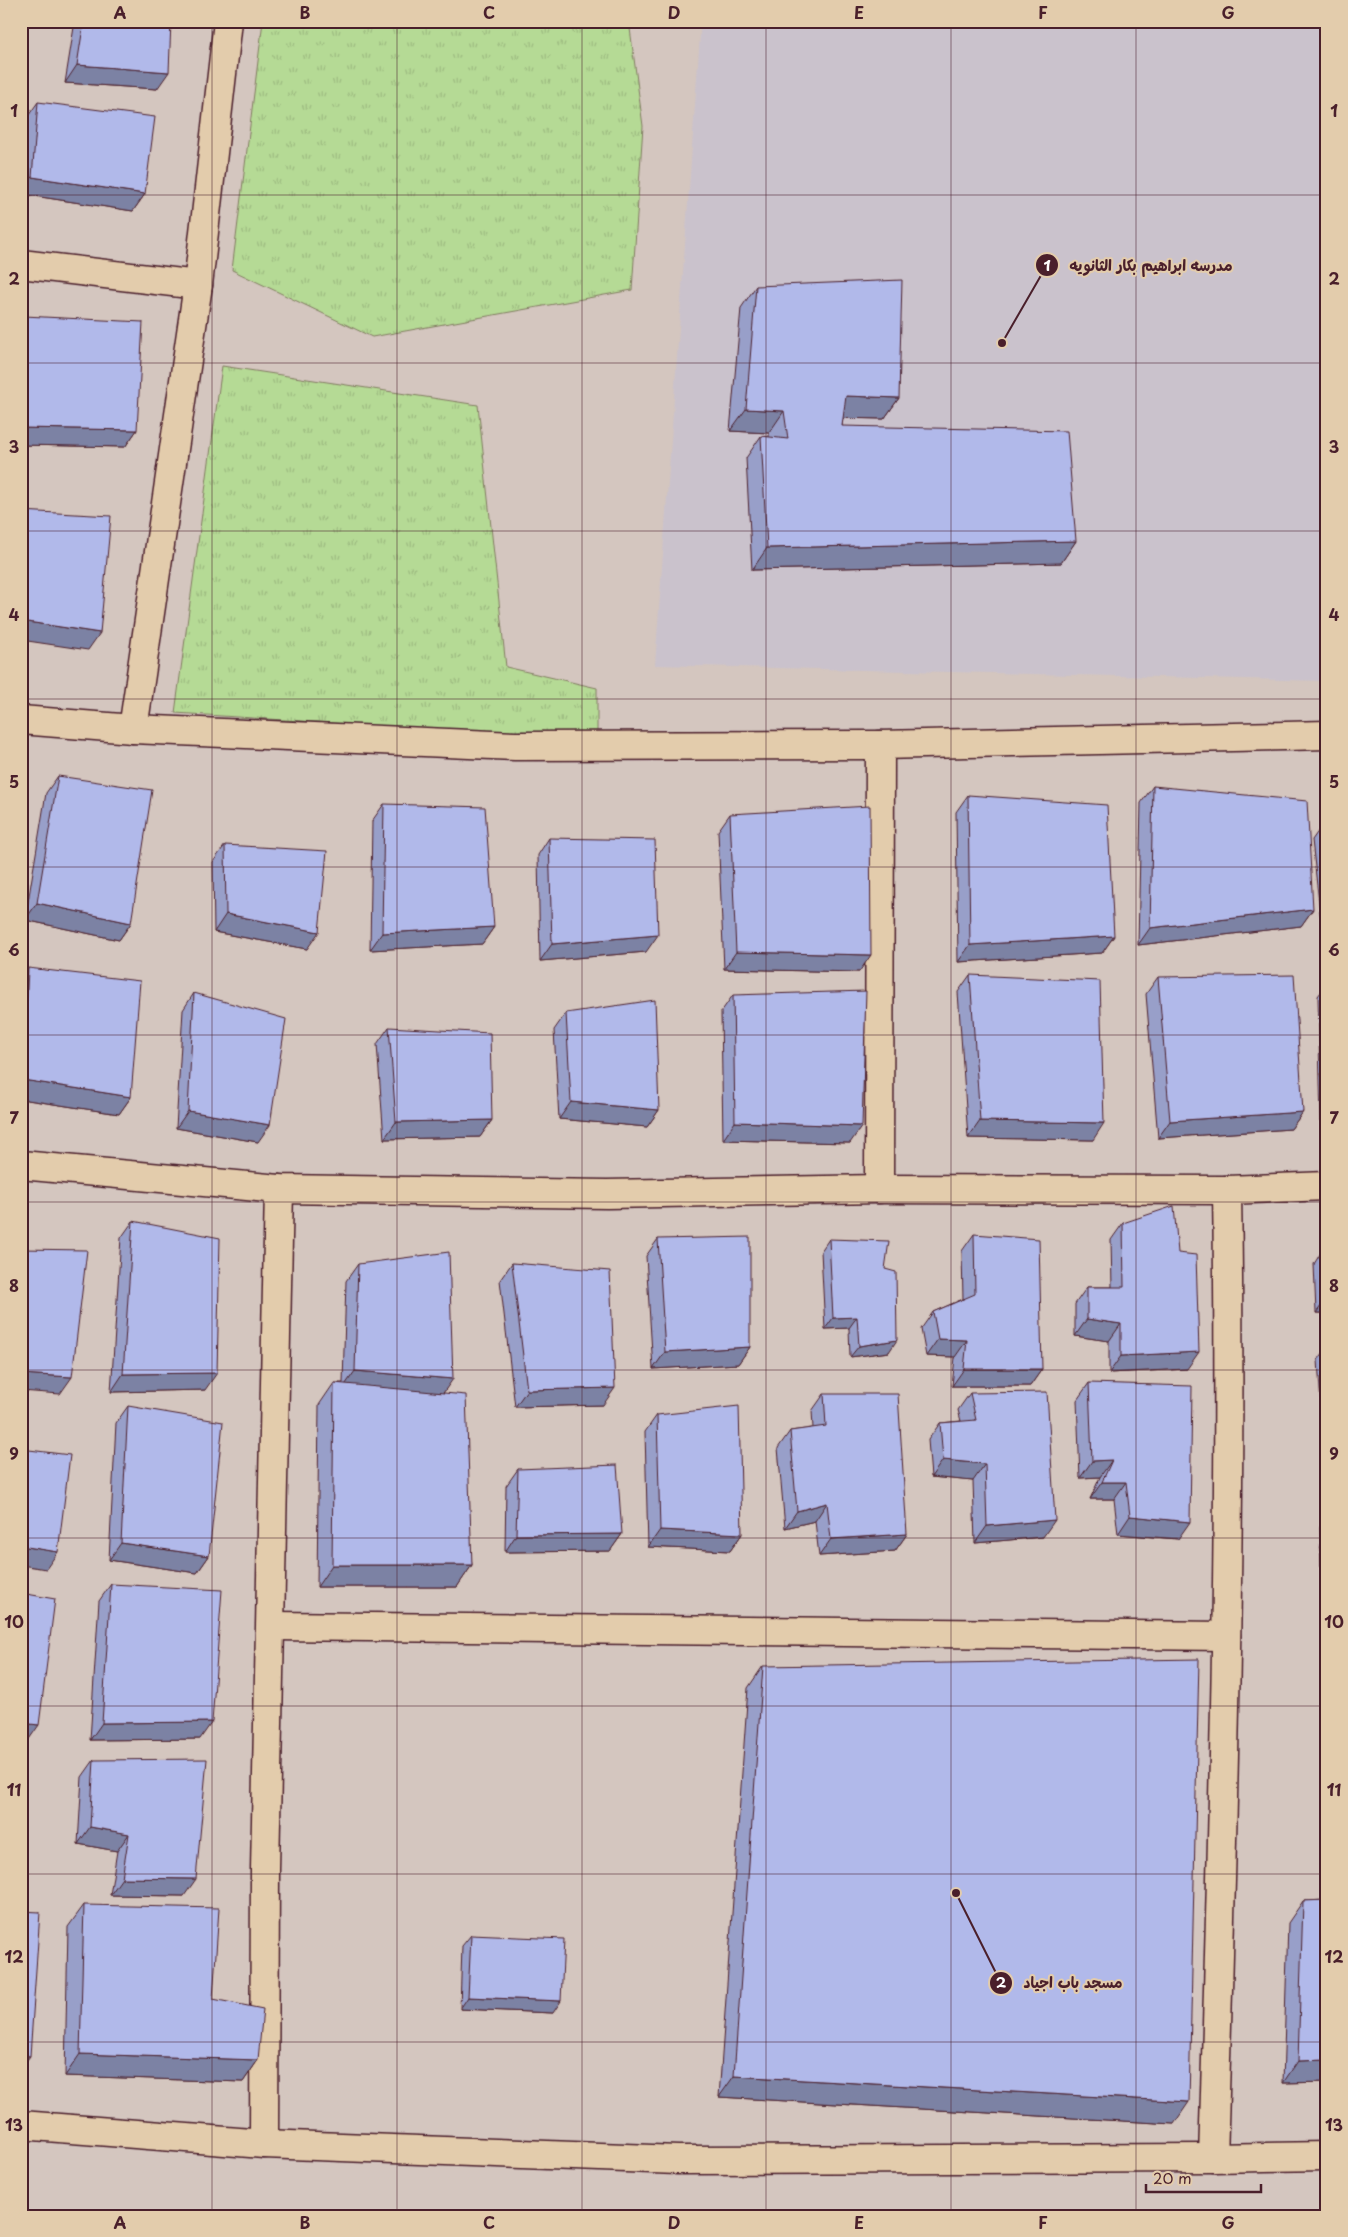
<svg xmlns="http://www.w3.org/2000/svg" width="1348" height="2237" font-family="'Playpen Sans','Playpen Sans Arabic',sans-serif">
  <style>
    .built { fill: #cac2cc }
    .grass { fill: url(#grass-tufts); stroke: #807c60 }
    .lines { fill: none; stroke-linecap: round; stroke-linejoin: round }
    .street-casing { stroke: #4a1f2b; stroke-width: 31 }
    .street { stroke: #e3ccac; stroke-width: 28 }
    .wall { fill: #989fc9; stroke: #4a1f2b }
    .shaded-wall { fill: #7c82a4; stroke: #4a1f2b }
    .building { fill: #b1b9ea; stroke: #4a1f2b }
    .grid { fill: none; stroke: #4a1f2b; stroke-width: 1; stroke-opacity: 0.55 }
    .leader { fill: none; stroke: #4a1f2b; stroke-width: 2 }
    .callout-dot { fill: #4a1f2b; stroke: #e3ccac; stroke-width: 2 }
    .mark-label { font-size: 15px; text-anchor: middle; font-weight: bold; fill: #fff }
    .callout-label { font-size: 15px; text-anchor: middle; font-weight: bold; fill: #4a1f2b; stroke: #e3ccac; stroke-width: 4; stroke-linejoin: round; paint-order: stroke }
    .neatline { fill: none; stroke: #4a1f2b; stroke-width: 2 }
    .grid-label { font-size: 16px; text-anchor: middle; font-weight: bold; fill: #4a1f2b }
  </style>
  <defs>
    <pattern id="grass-tufts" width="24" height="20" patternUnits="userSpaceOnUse" patternTransform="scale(1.25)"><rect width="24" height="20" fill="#b5da95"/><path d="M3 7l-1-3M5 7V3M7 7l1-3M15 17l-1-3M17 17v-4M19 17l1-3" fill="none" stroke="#9dbb81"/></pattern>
  </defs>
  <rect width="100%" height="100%" fill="#d4c6bf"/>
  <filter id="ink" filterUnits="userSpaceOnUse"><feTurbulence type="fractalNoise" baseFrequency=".02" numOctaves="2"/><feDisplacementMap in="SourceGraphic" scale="10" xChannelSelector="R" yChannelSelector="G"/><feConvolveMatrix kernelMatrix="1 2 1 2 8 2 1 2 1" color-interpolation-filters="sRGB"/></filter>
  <g filter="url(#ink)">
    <!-- built -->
    <path class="built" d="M701,21h626v660l-672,-16z"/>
    <!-- grass -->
    <g class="grass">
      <path d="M263,21h366l14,105 -11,164 -260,47 -140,-67z"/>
      <path d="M222,366l256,39 28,262 91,21v52l-422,-27z"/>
    </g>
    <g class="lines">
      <defs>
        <g id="street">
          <path d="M21,264l177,21"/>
          <path d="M21,720l112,9 382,17 365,-1 447,-10"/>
          <path d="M133,729l65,-444 30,-264"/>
          <path d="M21,1165l258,24 328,5 272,-5 348,1 100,-4"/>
          <path d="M879,1189l1,-444"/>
          <path d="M272,1626l954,10"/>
          <path d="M21,2125l243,19 414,16 535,-2 114,-2"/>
          <path d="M264,2144l1,-274 14,-681"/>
          <path d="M1213,2158c10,-323 19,-646 14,-968"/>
        </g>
      </defs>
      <!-- street casing -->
      <use href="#street" class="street-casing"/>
      <!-- street -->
      <use href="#street" class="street"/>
    </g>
    <!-- wall -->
    <g class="wall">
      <path d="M75,21h96l-14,68 -92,-6z"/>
      <path d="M38,102l107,92 -12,17 -112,-17v-11l5,-64z"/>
      <path d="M756,286l143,112 -15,21 -41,-1 -1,8 234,115 -15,22 -309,7 -6,-112 15,-22 8,1v-4l-39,-2 11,-123z"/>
      <path d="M24,316l113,114 -12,17 -104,-2v-124z"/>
      <path d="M58,776l73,147 -12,17 -94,-20 21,-127z"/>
      <path d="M1153,786l160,123 -12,17 -163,19 3,-142z"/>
      <path d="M968,795l146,141 -12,17 -144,9 -2,-150z"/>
      <path d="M384,804l110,123 -12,17 -112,6 2,-129z"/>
      <path d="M730,814l129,158 -135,-3 -6,-138z"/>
      <path d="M1324,823h3v126h-3l-12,-109z"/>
      <path d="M549,838l97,114 -106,9 -2,-106z"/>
      <path d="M225,845l82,104 -93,-17 -1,-70z"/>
      <path d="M28,968l103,129 -12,17 -98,-15v-121z"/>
      <path d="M970,975l123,165 -125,-2 -10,-146z"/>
      <path d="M1158,977l145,135 -12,17 -133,9 -12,-144z"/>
      <path d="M1327,984v137l-6,1 -3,-126z"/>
      <path d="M194,993l64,149 -82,-14 7,-118z"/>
      <path d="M733,995l117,148 -127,-3 -2,-128z"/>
      <path d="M566,1013l93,97 -12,17 -88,-8 -5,-89z"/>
      <path d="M389,1027l103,93 -12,17 -96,2 -7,-95z"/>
      <path d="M133,1221l72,169 -94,2 10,-154z"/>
      <path d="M1123,1223l64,146 -78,4v-32l-34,-5v-32l12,-17h25l-1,-47z"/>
      <path d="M974,1234l68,135 -12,17h-78l3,-29 -29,-1 -5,-27 12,-17 30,-13 -1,-48z"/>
      <path d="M658,1239l92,108 -12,17 -85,5 -7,-113z"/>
      <path d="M829,1239l56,30 4,83 -39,5 -1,-29 -24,1 -4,-78z"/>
      <path d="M1325,1246l2,1v66h-11l-2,-49z"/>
      <path d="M512,1263l91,142 -88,2 -15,-127z"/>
      <path d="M358,1264l86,129 28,172 -15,22h-140l2,-182 15,-22h9l3,-102z"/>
      <path d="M1327,1348v137h-1l-8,-125z"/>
      <path d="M1089,1383l89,156 -60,-5 -4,-35h-24l10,-22 -20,1 -3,-78z"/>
      <path d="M970,1393l73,144 -68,6 -2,-62 -42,-4 -3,-37 12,-17 21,-2 -3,-11z"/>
      <path d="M824,1394l83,140 -12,17 -76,5 -4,-35 -30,7 -7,-80 12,-17 23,-3 -1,-17z"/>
      <path d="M128,1406l81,150 -12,17 -88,-13 7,-137z"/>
      <path d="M657,1415l85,119 -12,17 -82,-4 -3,-115z"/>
      <path d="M518,1469l104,65 -12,17 -105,1 1,-66z"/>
      <path d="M1327,1517v63h-6l-1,-53z"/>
      <path d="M111,1584l89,155 -110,1 9,-139z"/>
      <path d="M763,1666l411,458 -455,-27 29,-409z"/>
      <path d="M1327,1705v37l-3,-33z"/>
      <path d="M94,1760l90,136 -74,-1 7,-44 -39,-7 4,-67z"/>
      <path d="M1327,1900v182l-44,1 5,-160 15,-22z"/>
      <path d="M84,1905l129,94 45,61 -15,22 -178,-6 3,-149z"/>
      <path d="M471,1935l82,78 -93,-4 2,-63z"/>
    </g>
    <!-- shaded-wall -->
    <g class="shaded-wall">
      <path d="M77,65l92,7 -12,17 -92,-6z"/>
      <path d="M32,177l113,17 -12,17 -112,-17v-1z"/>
      <path d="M846,396l53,2 -15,21 -54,-1z"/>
      <path d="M746,409l38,2 -15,22 -39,-2z"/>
      <path d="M21,428l116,2 -12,17 -104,-2z"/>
      <path d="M1076,541l-15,22 -309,7 15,-22z"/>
      <path d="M21,621l79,12 -12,17 -67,-10z"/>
      <path d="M37,903l94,20 -12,17 -94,-20z"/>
      <path d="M1313,909l-12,17 -163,19 12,-17z"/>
      <path d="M226,914l93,18 -12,17 -93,-17z"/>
      <path d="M494,927l-12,17 -112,6 12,-17z"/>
      <path d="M658,935l-12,17 -106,9 12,-17z"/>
      <path d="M1114,936l-12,17 -144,9 12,-17z"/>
      <path d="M736,952l135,3 -12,17 -135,-3z"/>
      <path d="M23,1080l108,17 -12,17 -98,-15v-16z"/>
      <path d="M571,1102l88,8 -12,17 -88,-8z"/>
      <path d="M188,1111l82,14 -12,17 -82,-14z"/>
      <path d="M1303,1112l-12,17 -133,9 12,-17z"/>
      <path d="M1327,1114v7l-6,1z"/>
      <path d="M492,1120l-12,17 -96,2 12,-17z"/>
      <path d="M980,1121l124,2 -11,17 -125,-2z"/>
      <path d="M735,1122l127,4 -12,17 -127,-3z"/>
      <path d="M1327,1298v15h-11z"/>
      <path d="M857,1317l-8,11 -24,1 8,-11z"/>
      <path d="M1087,1319l34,5 -12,17 -34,-5z"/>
      <path d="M938,1339l29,1 -12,17 -29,-1z"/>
      <path d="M897,1340l-8,12 -39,5 9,-11z"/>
      <path d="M750,1347l-12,17 -85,5 12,-17z"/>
      <path d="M1199,1352l-12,17 -78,4 12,-17z"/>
      <path d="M964,1369h78l-12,17h-78z"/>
      <path d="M355,1371l98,8 -12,17 -98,-8z"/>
      <path d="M217,1373l-12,17 -94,2 12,-18z"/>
      <path d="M21,1374l51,3 -12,17 -39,-3z"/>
      <path d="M615,1388l-12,17 -88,2 12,-17z"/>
      <path d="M943,1460l42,4 -12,17 -42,-4z"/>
      <path d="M1112,1460l-12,17 -20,1 12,-17z"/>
      <path d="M1102,1482h24l-12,17h-24z"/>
      <path d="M827,1503l-12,18 -30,7 12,-17z"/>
      <path d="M1130,1516l60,6 -12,17 -60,-5z"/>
      <path d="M1055,1520l-12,17 -68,6 12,-17z"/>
      <path d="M660,1530l82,4 -12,17 -82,-4z"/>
      <path d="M622,1534l-12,17 -105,1 11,-17z"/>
      <path d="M907,1534l-12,17 -76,5 12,-17z"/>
      <path d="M121,1543l88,13 -12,17 -88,-13z"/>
      <path d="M21,1546l37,6 -12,17 -25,-4z"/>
      <path d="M332,1565h140l-15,22h-140z"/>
      <path d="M1327,1572v8h-6z"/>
      <path d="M212,1722l-12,17 -110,1 12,-17z"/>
      <path d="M21,1723l18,2 -12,17 -6,-1z"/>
      <path d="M90,1827l39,7 -12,17 -39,-7z"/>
      <path d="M122,1878l74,1 -12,17 -74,-1z"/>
      <path d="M468,1997l93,4 -8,12 -93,-4z"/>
      <path d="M80,2054l178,6 -15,22 -178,-6z"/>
      <path d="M21,2055l9,1 -9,12z"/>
      <path d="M1327,2060v22l-44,1 15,-22z"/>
      <path d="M734,2076l455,26 -15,22 -455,-27z"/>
    </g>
    <!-- building -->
    <g class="building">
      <path d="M84,21h87l-2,51 -92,-7z"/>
      <path d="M38,102l117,15 -10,77 -113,-17z"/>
      <path d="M902,280l-3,118 -53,-2 -4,30 225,5 9,110 -309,7 -6,-112 27,3 -4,-28 -38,-2 10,-123z"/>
      <path d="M24,316l119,6 -6,108 -116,-2v-92z"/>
      <path d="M21,511l90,5 -11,117 -79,-12z"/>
      <path d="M58,776l94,14 -21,133 -94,-20z"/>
      <path d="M1153,786l154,15 6,108 -163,19z"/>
      <path d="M968,795l139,10 7,131 -144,9z"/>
      <path d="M384,804l101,3 9,120 -112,6z"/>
      <path d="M870,806l1,149 -135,-3 -6,-138z"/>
      <path d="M1324,823h3v27z"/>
      <path d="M549,838l106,2 3,95 -106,9z"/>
      <path d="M225,845l102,6 -8,81 -93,-18z"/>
      <path d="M28,968l112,13 -9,116 -108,-17z"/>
      <path d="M970,975l130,6 4,142 -124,-2z"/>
      <path d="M1294,975l9,137 -133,9 -12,-144z"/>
      <path d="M866,991l-4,135 -127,-4 -2,-127z"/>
      <path d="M194,993l92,26 -16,106 -82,-14z"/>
      <path d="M655,1000l4,110 -88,-8 -5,-89z"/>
      <path d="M389,1027l101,6 2,87 -96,2z"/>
      <path d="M1174,1206l4,47 18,2 3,97 -78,4v-32l-34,-5v-32h37l-1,-64z"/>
      <path d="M133,1221l87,17 -3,135 -94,1z"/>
      <path d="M974,1234l65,5 3,130h-78l3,-29 -29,-1 -5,-27 42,-18z"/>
      <path d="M750,1237v110l-85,5 -7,-113z"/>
      <path d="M829,1239l60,2 -4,28 11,3 1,68 -38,6 -2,-29 -24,1z"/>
      <path d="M1325,1246l2,1v27z"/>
      <path d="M21,1249l66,1 -15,127 -51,-3z"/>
      <path d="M449,1252l4,127 -98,-8 3,-107z"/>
      <path d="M512,1263l98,8 5,117 -88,2z"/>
      <path d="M334,1383l132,12 6,170h-140z"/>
      <path d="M1089,1383l103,3 -2,136 -60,-6 -4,-34h-24l10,-22 -20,1z"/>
      <path d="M1047,1392l8,128 -68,6 -2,-62 -42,-4 -3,-37 36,-3 -6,-27z"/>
      <path d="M824,1394h74l9,140 -76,5 -4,-36 -30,8 -7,-80 36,-5z"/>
      <path d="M128,1406l95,16 -14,134 -88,-13z"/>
      <path d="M739,1406l3,128 -82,-4 -3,-115z"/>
      <path d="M21,1449l49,6 -12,97 -37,-6z"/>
      <path d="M617,1465l5,69 -106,1 2,-66z"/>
      <path d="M111,1584l111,6 -10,132 -110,1z"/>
      <path d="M21,1593l34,6 -16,126 -18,-2z"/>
      <path d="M1199,1659l-10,443 -455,-26 29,-410z"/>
      <path d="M207,1759l-11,120 -74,-1 7,-44 -39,-7 4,-67z"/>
      <path d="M1327,1900v160l-29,1 5,-160z"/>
      <path d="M84,1905l135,3 -6,91 50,10 -5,51 -178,-6z"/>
      <path d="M21,1911l19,1 -10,144 -9,-1z"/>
      <path d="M471,1935l93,4 -3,62 -93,-4z"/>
    </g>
  </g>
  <!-- grid -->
  <path class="grid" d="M212,21v2195M397,21v2195M582,21v2195M766,21v2195M951,21v2195M1136,21v2195M21,195h1306M21,363h1306M21,531h1306M21,699h1306M21,867h1306M21,1035h1306M21,1202h1306M21,1370h1306M21,1538h1306M21,1706h1306M21,1874h1306M21,2042h1306"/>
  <!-- callouts -->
  <path class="leader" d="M1002 343L1047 265M956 1893L1001 1983"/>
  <g class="callout-dot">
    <circle cx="1002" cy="343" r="5"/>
    <circle cx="956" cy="1893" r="5"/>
    <circle cx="1047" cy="265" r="12"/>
    <circle cx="1001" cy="1983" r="12"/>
  </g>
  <g class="mark-label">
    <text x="1047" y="271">1</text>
    <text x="1001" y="1988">2</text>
  </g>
  <g class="callout-label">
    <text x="1151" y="271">مدرسه ابراهيم بكار الثانويه</text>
    <text x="1073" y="1988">مسجد باب اجياد</text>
  </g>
  <!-- margin -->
  <rect width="1348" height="2237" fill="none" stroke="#e3ccac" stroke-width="55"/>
  <!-- scale -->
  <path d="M1146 2184v8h115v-8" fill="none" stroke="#4a1f2b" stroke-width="2.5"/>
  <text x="1153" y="2184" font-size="15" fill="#4a1f2b" stroke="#e3ccac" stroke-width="4" paint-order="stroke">20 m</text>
  <rect x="28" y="28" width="1292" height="2182" class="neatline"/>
  <g class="grid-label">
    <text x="120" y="19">A</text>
    <text x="305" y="19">B</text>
    <text x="489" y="19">C</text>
    <text x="674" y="19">D</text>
    <text x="859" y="19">E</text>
    <text x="1043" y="19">F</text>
    <text x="1228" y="19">G</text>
    <text x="14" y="117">1</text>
    <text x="1334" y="117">1</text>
    <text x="14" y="285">2</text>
    <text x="1334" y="285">2</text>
    <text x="14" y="453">3</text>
    <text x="1334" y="453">3</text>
    <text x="14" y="621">4</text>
    <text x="1334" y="621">4</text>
    <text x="14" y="788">5</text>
    <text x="1334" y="788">5</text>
    <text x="14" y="956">6</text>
    <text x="1334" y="956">6</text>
    <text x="14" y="1124">7</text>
    <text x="1334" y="1124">7</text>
    <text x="14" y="1292">8</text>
    <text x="1334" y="1292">8</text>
    <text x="14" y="1460">9</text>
    <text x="1334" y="1460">9</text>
    <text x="14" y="1628">10</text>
    <text x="1334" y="1628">10</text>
    <text x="14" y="1796">11</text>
    <text x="1334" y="1796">11</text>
    <text x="14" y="1963">12</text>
    <text x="1334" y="1963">12</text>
    <text x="14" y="2131">13</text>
    <text x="1334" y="2131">13</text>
    <text x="120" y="2229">A</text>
    <text x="305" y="2229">B</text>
    <text x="489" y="2229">C</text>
    <text x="674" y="2229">D</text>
    <text x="859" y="2229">E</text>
    <text x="1043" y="2229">F</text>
    <text x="1228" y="2229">G</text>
  </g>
</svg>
